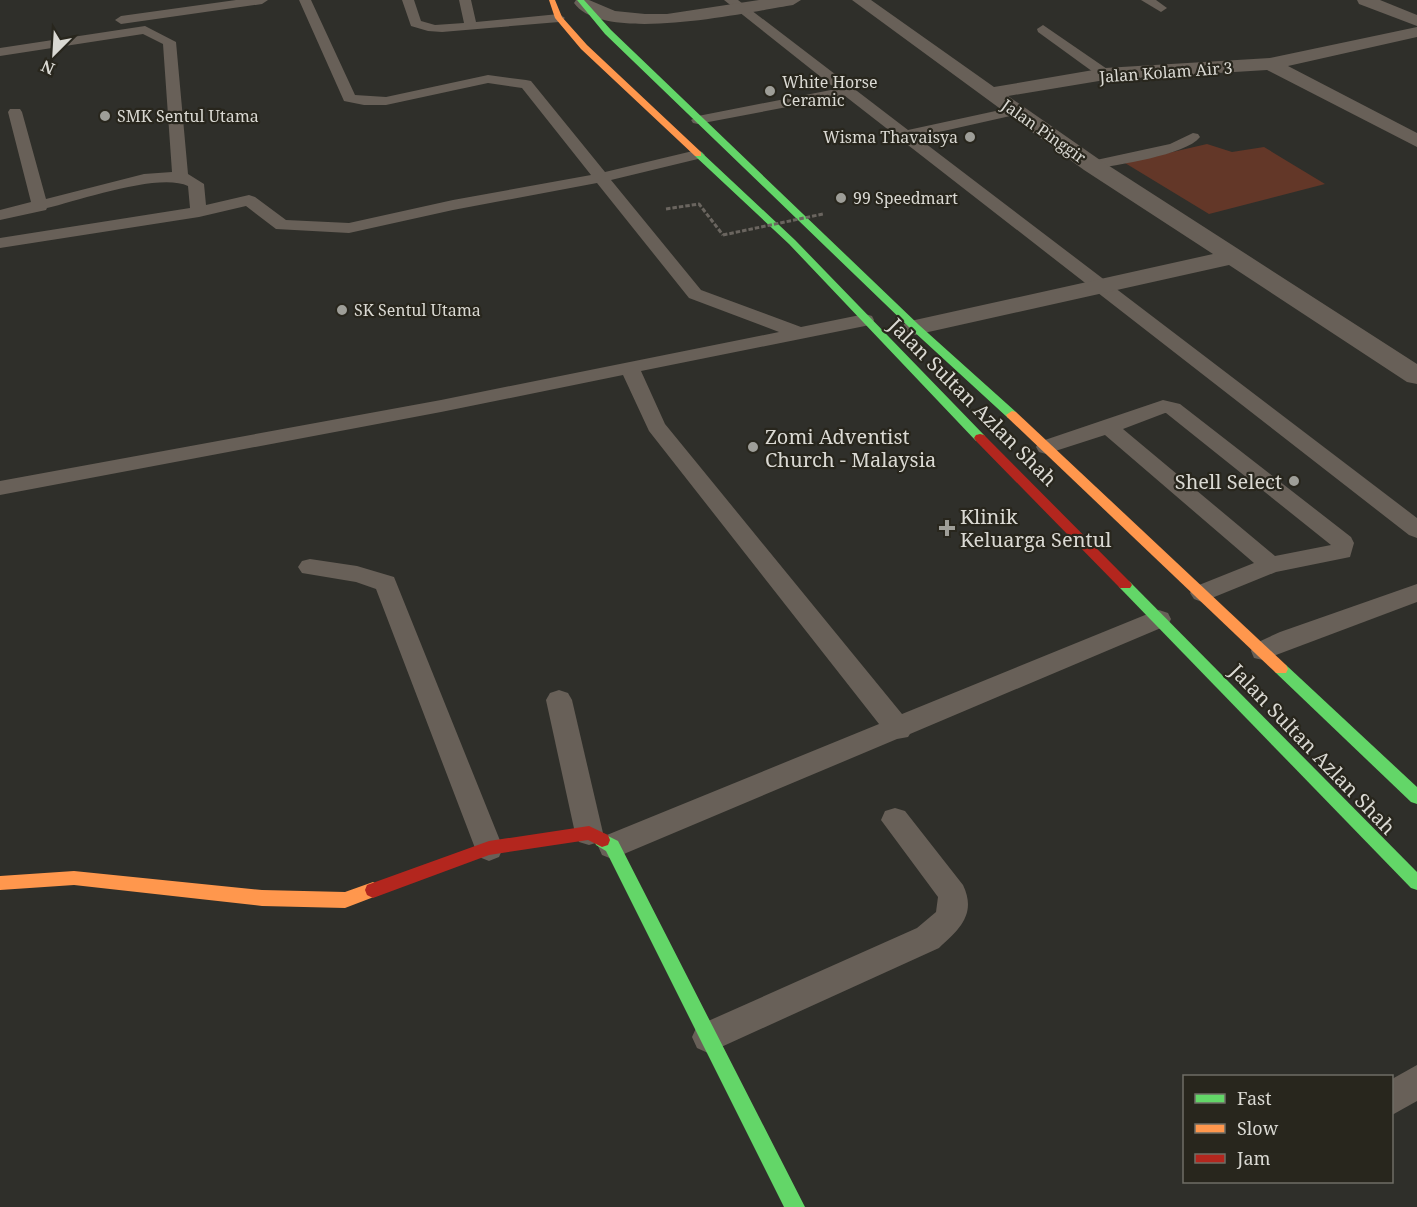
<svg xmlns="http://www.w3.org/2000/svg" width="1417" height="1207" font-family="'Noto Serif',serif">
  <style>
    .green { fill: #633728 }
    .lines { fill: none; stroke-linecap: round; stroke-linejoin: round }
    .path { stroke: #6a655f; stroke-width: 3; stroke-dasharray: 4.5 2; stroke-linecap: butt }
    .lane { fill: #686058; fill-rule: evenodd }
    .street { fill: #686058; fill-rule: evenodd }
    .fast { fill: #63d668; fill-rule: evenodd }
    .slow { fill: #ff974d; fill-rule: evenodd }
    .jam { fill: #b3261e; fill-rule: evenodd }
    .path-bridge { stroke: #6a655f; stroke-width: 3; stroke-dasharray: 4.5 2; stroke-linecap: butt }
    .poi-dot { fill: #9e9e98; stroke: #28261d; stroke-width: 2 }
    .labels { text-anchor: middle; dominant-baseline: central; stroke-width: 4.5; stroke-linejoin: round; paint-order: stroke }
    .far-street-label { font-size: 16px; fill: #dad9d3; stroke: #28261d }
    .far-poi-label { font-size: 16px; fill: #dad9d3; stroke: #28261d; text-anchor: start }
    .street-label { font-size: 20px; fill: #dad9d3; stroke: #28261d }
    .poi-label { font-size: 20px; fill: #dad9d3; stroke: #28261d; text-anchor: start }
  </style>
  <rect width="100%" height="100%" fill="#2f2f2a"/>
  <!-- green -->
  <path class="green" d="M1207,144l25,8 32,-5 61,37 -116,30 -84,-51z"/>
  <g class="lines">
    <!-- path -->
    <path class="path" d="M666,209l33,-5 24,31"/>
    <!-- lane -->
    <g class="lane">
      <path d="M236,0h32l-6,4 -141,20 -6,-4 6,-4z"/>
      <path d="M299,0h12l44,95 31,2 102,-22 38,5 5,1 74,91 92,-22 5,2 3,3 -3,3 -91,22 90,110 100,37 64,-13 7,2 2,4 -2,4 -7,2 -224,45 24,53 237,290 248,-101 9,-3 9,3 3,6 -3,6 -258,109 -2,3 -11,2 -285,120 -10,-4 -4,-9 4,-9 277,-113 -230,-293 -26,-56 -182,37 -441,83v-14l441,-81 338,-68 -90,-34 -92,-115 -144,27 -104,23 -73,-4 -30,-23 -47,11 -199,31v-10l190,-30 -2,-22c-28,-14 -108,14 -141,22l-1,2 -46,10v-10l31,-8 -23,-90 2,-3h10l2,3 24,87 98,-25 28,-2 -9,-128 -20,-10 -143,22v-8l145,-22 31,16 12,132 16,10 2,21 43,-10 6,2 31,23 63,3 104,-23 138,-25 -69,-87 -34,-5 -102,22h-22l-20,-4z"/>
      <path d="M402,0h12l7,21 14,4 29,-2 -5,-23h12l5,22 83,-8 6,4 -6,4 -117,10 -14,-1 -17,-5z"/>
      <path d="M724,0h14l170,130 106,-23 5,1 2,3 -2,3 -102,23 500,381v20l-8,-3 -564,-439 -147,28 -5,-1 -2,-3 7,-4 138,-27z"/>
      <path d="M1141,0h15l11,8 -6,4z"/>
      <path d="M1043,25l67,46 2,3 -2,3h-10l-62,-45 -1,-3z"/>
      <path d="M1193,133l5,1 2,3c-15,19 -83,27 -108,33l-8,-5 3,-3 83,-18z"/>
      <path d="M1163,400l17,4 171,133 3,6 -4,14 -74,15 -74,30 -8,-3 -4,-6 4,-6 60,-24 -149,-128 -59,19 -7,-2 -3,-5 3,-5zM1165,413h1l165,132 -56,11 -152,-127z"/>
      <path d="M310,559l47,7 37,11 109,271 -4,9 -10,4 -10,-4 -4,-9 -99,-259 -20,-7 -54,-9 -4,-6 4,-6z"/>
      <path d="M1417,584v18l-154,58 -9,-2 -3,-7 3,-7 26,-12z"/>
      <path d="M559,690l9,3 4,7 31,133 -4,9 -10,3 -10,-3 -4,-9 -29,-133 4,-7z"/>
      <path d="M895,808l10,3 58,74c14,29 -4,45 -24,63l-231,105 -11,-5 -5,-11 5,-11 220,-98 19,-16 2,-15 -57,-77 4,-9z"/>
      <path d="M1417,1065v36l-25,14v-36z"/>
    </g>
    <!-- street -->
    <g class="street">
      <path d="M576,0h13l26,11 30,3h22l92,-14h42l-8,5c-45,7 -189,40 -219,-2z"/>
      <path d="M852,0h19l123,87 111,-19 165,-10 147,-31v10l-129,29 129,67v14l-150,-77 -162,10 -97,16 92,64 317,204v20l-10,-2 -178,-117 -314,70 -9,-3 -4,-5 4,-5 307,-68 -129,-84z"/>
      <path d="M1357,0h23l37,15v11l-58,-22z"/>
    </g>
    <!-- fast -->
    <g class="fast">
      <path d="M577,0h7l27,30 308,295 97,87v6h-8l-97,-89 -306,-295z"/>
      <path d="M695,152h6l94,88 189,195 2,3 -2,3h-8l-187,-197 -94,-88z"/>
      <path d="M1125,580l5,2 287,290v18l-6,-2 -291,-300 -2,-3z"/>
      <path d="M1281,664l5,1 131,122v17l-6,-2 -135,-129 -2,-4 2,-4z"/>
      <path d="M602,833l16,8 187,366h-21l-178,-356 -10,-6 -2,-5 2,-5z"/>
    </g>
    <!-- slow -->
    <g class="slow">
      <path d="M549,0h6l7,17 25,28 114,107v4h-6l-114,-107 -26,-31z"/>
      <path d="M1012,411l4,1 270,253 2,4 -2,4h-10l-268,-255 -2,-3z"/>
      <path d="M74,871l188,19 83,2 28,-10 6,3 2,5 -2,5 -34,13 -83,-2 -188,-21 -74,5v-14z"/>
    </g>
    <!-- jam -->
    <g class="jam">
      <path d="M980,434l4,1 146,147 2,3 -2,3h-10l-144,-147 -2,-3 2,-3z"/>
      <path d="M589,826l19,9 2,5 -2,5 -6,2 -14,-7 -99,15 -116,43 -6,-3 -2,-5 2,-5 122,-44z"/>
    </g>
    <!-- path-bridge -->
    <path class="path-bridge" d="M723,235l100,-21"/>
  </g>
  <!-- markers -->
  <g class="poi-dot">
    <circle cx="770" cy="91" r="6"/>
    <circle cx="105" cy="116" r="6"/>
    <circle cx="970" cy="137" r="6"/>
    <circle cx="841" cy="198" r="6"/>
    <circle cx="342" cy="310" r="6"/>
    <circle cx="753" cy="447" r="6"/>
    <circle cx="1294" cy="481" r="6"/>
    <path d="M944 519h6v6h6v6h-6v6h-6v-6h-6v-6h6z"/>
  </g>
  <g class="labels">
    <!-- far-street labels -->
    <g class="far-street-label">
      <text transform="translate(1166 72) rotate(-4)">Jalan Kolam Air 3</text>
      <text transform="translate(1044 131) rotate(35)">Jalan Pinggir</text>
    </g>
    <!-- far-poi labels -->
    <g class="far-poi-label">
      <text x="782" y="82">White Horse<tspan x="782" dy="18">Ceramic</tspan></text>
      <text x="117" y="116">SMK Sentul Utama</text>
      <text x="958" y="137" text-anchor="end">Wisma Thavaisya</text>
      <text x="853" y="198">99 Speedmart</text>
      <text x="354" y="310">SK Sentul Utama</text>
    </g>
    <!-- street labels -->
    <g class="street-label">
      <text transform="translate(973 402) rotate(45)">Jalan Sultan Azlan Shah</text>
      <text transform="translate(1313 749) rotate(46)">Jalan Sultan Azlan Shah</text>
    </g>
    <!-- poi labels -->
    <g class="poi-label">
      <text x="765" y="436">Zomi Adventist<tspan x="765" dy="23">Church - Malaysia</tspan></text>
      <text x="1282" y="481" text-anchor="end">Shell Select</text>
      <text x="960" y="516">Klinik<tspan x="960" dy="23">Keluarga Sentul</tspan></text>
    </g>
  </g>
  <!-- legend -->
  <rect x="1183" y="1075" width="210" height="108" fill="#28261d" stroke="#6f6e66" stroke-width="1.5"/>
  <rect x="1195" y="1094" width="30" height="9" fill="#63d668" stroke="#6f6e66" stroke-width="1.5"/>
  <text x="1237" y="1105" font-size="18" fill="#dad9d3">Fast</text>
  <rect x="1195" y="1124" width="30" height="9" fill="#ff974d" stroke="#6f6e66" stroke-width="1.5"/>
  <text x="1237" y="1135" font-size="18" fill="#dad9d3">Slow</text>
  <rect x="1195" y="1154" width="30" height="9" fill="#b3261e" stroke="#6f6e66" stroke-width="1.5"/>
  <text x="1237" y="1165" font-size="18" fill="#dad9d3">Jam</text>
  <!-- north arrow -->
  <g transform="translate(54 54) rotate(204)" stroke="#28261d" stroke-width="4.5" paint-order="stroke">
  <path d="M0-4.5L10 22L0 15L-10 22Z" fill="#dad9d3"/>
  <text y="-9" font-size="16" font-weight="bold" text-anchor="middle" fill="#dad9d3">N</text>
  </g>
</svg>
